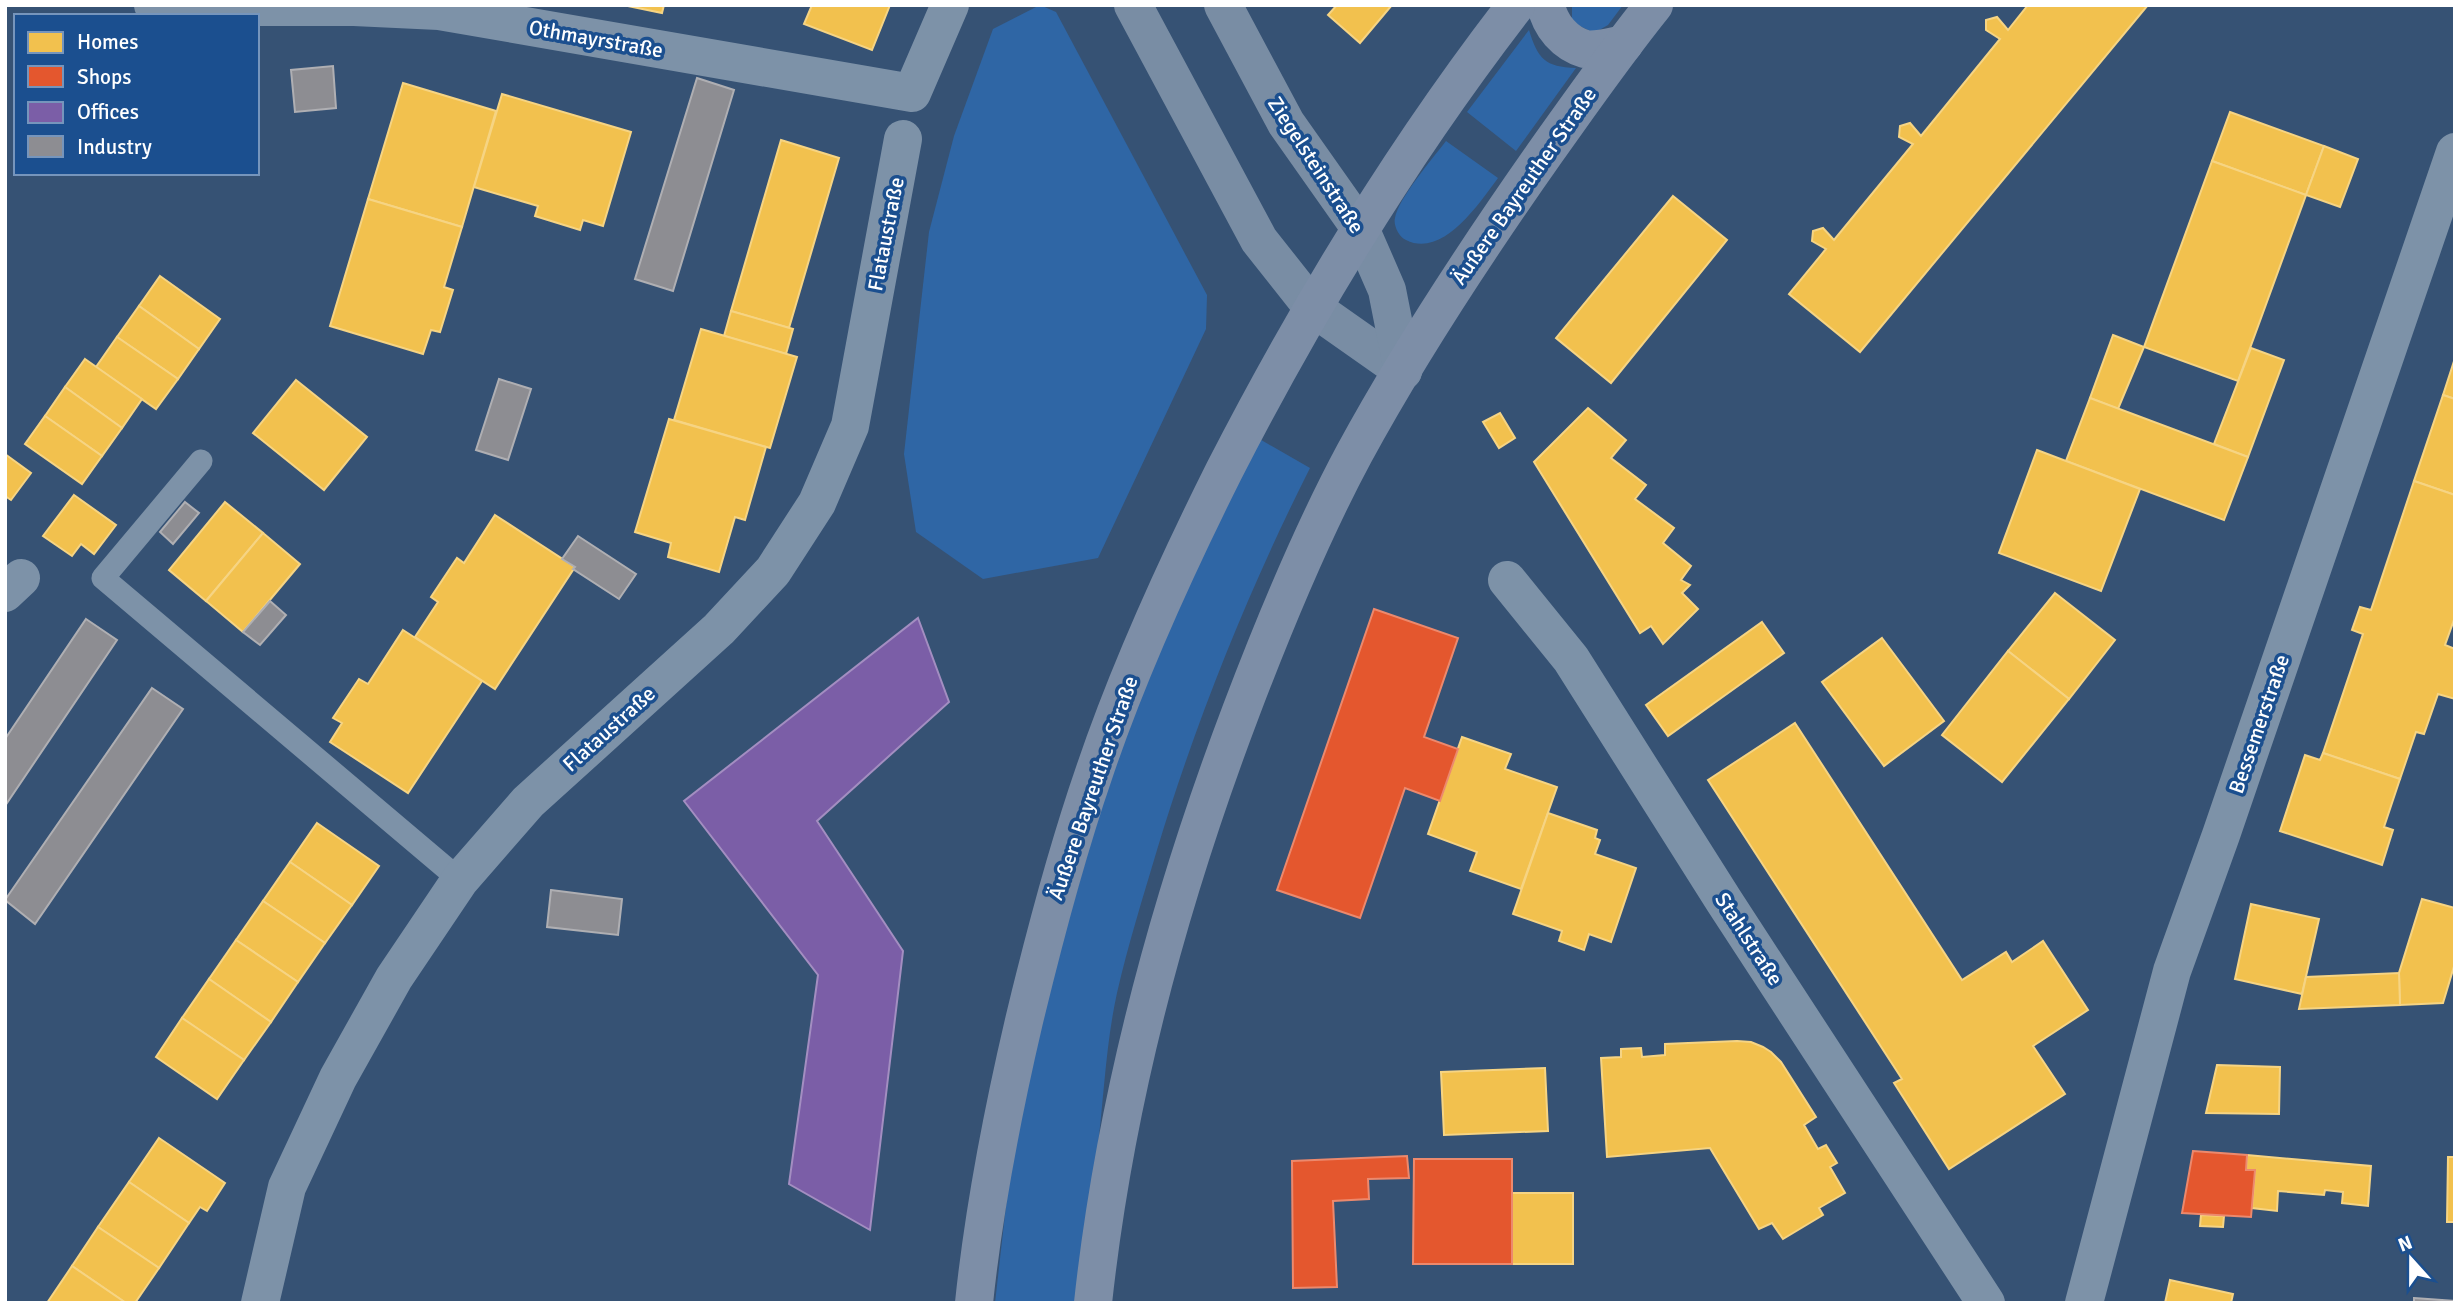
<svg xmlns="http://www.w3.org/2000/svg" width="2460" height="1308" font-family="Signika,sans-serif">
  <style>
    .green { fill: #2f66a5 }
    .homes { fill: #f2c14e; stroke: #f6d483; stroke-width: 2 }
    .shops { fill: #e4572e; stroke: #ec896d; stroke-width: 2 }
    .offices { fill: #7b5ea7; stroke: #a38ec1; stroke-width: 2 }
    .industry { fill: #8d8d92; stroke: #afafb3; stroke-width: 2 }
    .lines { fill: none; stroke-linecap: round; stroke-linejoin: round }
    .service { stroke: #7d92a8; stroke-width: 23 }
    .minor { stroke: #7d92a8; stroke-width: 38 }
    .secondary { stroke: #798da4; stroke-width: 38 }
    .primary { stroke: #7d8ea7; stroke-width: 38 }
    .labels { text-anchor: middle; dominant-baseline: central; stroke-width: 7; stroke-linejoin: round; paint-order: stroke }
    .street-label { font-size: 21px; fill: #fff; stroke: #1b4f8f }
  </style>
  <rect width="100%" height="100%" fill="#365274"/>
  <!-- green -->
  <g class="green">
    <path d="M1040,5l16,7 151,283 -1,34 -108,229 -115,21 -67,-47 -12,-78 25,-222 25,-96 39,-107z"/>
    <path d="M1572,5h51l-15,20 -14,8 -22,-11z"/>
    <path d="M1529,30c9,29 16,37 47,38l-60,83 -49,-39z"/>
    <path d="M1446,141l52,37c-18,24 -55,81 -92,62 -7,-3 -13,-15 -11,-22 3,-19 38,-60 51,-77z"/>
    <path d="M1256,437l54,31c-62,123 -113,250 -153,382 -14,47 -29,95 -40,143 -11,50 -13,102 -19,152 -5,53 -13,105 -20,158h-83l12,-106 27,-157 92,-320z"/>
  </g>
  <!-- homes -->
  <g class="homes">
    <path d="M623,5h41l-2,8z"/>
    <path d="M812,5h78l-18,45 -68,-26z"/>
    <path d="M1337,5h55l-32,38 -32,-28z"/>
    <path d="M2028,5h120l-288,347 -71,-58 37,-45 -14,-8 1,-10 10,-3 11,12 79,-96 -14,-7 1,-11 10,-3 11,13 79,-97 -14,-9v-10l11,-3 11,13z"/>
    <path d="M403,83l93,28 -34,116 -94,-28z"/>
    <path d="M502,94l129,38 -28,94 -20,-6 -3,10 -45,-14 3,-10 -64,-19z"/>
    <path d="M2230,112l94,34 -18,49 -94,-34z"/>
    <path d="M781,140l58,18 -50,170 -58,-17z"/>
    <path d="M2324,146l34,13 -18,48 -34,-12z"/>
    <path d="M2212,161l94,34 -68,186 -94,-34z"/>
    <path d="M1673,196l54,44 -116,143 -55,-45z"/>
    <path d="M368,199l94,28 -18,60 9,3 -13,42 -9,-2 -8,24 -93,-28z"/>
    <path d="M160,276l60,43 -21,30 -60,-43z"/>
    <path d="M139,306l60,43 -21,30 -61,-42z"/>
    <path d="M731,311l62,18 -7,25 -62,-18z"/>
    <path d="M701,329l96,28 -27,91 -96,-28z"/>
    <path d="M2113,335l31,12 -26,62 -28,-11z"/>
    <path d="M117,337l61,42 -22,30 -60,-42z"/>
    <path d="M2251,348l33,12 -36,97 -34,-13z"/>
    <path d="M2455,358v41l-12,-4z"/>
    <path d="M85,359l57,40 -20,29 -57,-41z"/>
    <path d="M296,380l71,57 -43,53 -71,-57z"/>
    <path d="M65,387l57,41 -20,28 -57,-40z"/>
    <path d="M2443,395l12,4v96l-41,-14z"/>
    <path d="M2090,398l158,59 -24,63 -158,-59z"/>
    <path d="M1588,408l38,32 -15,18 35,27 -11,14 39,29 -11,15 28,23 -10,14 9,5 -8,8 16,16 -35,35 -12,-18 -11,7 -106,-171z"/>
    <path d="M1500,413l15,25 -16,10 -16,-26z"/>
    <path d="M45,416l57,40 -20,28 -57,-40z"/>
    <path d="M669,419l97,28 -21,73 -10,-3 -16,55 -51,-15 3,-14 -36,-11z"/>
    <path d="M2037,450l103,39 -39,102 -102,-38z"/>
    <path d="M5,454l26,19 -20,27 -6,-4z"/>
    <path d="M2414,481l41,14v122l-10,28 10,4v50l-17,-5 -14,40 -8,-2 -16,47 -77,-26 40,-119 -11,-4 8,-23 11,3z"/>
    <path d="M74,495l42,30 -22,29 -13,-10 -9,12 -29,-20z"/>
    <path d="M225,502l38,31 -57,68 -37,-31z"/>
    <path d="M495,515l80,52 -80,122 -80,-52 23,-35 -7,-5 26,-39 7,5z"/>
    <path d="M263,533l37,31 -57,68 -37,-31z"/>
    <path d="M2055,593l60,47 -46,59 -61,-48z"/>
    <path d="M1762,622l22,31 -116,83 -22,-31z"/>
    <path d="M403,630l79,51 -74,112 -78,-51 12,-19 -9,-5 26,-39 9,5z"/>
    <path d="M1882,638l62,83 -60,45 -62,-84z"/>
    <path d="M2008,651l61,48 -67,83 -60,-47z"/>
    <path d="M1795,723l167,257 44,-28 6,10 31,-21 45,69 -55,36 32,48 -116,75 -55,-86 8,-4 -194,-299z"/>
    <path d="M1462,737l49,17 -6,15 52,18 -36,102 -51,-18 7,-19 -49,-18z"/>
    <path d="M2323,753l77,26 -16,48 9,3 -11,35 -102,-34 25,-76 15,5z"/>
    <path d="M1548,813l49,17 -2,8 5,2 -5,14 41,14 -25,74 -22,-8 -5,16 -25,-9 3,-10 -49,-17z"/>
    <path d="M317,823l62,43 -27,39 -62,-43z"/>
    <path d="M290,862l62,43 -27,38 -62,-42z"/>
    <path d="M2422,899l33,9v55l-12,40 -43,2 -1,-32z"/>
    <path d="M263,901l62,42 -27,39 -62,-42z"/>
    <path d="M2251,904l68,15 -17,75 -67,-15z"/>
    <path d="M236,940l62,42 -27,40 -62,-43z"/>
    <path d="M2399,973l1,32 -101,4 7,-32z"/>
    <path d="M209,979l62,43 -27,38 -62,-42z"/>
    <path d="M182,1018l62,42 -27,39 -61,-42z"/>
    <path d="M1737,1041l14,1 12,5 8,5 10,10 35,55 -12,8 14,24 8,-4 11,18 -7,4 15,26 -26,15 4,7 -40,24 -11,-16 -13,6 -49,-81 -103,9 -6,-99 20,-1v-8l20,-1 1,9 23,-2v-11z"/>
    <path d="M2217,1065l63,2 -1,47 -73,-1z"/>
    <path d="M1545,1068l3,63 -104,4 -3,-63z"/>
    <path d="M159,1138l66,45 -18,28 -7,-4 -11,16 -60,-41z"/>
    <path d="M2247,1155l124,11 -3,40 -26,-3 1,-11 -18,-2 -1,5 -46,-4 -1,20 -25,-3 3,-38h-9z"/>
    <path d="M2448,1157h7v65h-8z"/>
    <path d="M129,1182l60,41 -30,45 -61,-41z"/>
    <rect x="1512" y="1193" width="61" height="71"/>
    <path d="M2201,1215l23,1 -1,11 -23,-1z"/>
    <path d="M98,1227l61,41 -24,35h-9l-54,-37z"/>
    <path d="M72,1266l54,37h-79z"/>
    <path d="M2170,1280l63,14 -2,9h-66z"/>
  </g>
  <!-- shops -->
  <g class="shops">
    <path d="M1374,609l84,29 -34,99 34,12 -18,52 -35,-13 -45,130 -83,-28z"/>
    <path d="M2193,1151l54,4 -1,15h9l-4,47 -69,-4z"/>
    <path d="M1407,1156l2,22 -41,1 1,20 -36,2 4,86 -44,1 -1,-127z"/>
    <path d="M1414,1159h98v105h-99z"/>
  </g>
  <!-- offices -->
  <path class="offices" d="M918,618l31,84 -132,119 86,130 -33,279 -81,-46 29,-209 -134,-174z"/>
  <!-- industry -->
  <g class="industry">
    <path d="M333,66l3,42 -41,4 -4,-42z"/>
    <path d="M697,78l37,12 -61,201 -38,-12z"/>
    <path d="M499,379l32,10 -23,71 -32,-10z"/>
    <path d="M185,502l14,11 -26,31 -13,-12z"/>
    <path d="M578,536l58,38 -17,25 -46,-30 2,-2 -13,-8z"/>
    <path d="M270,601l16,14 -26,30 -17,-13z"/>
    <path d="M86,619l31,21 -112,166v-67z"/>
    <path d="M152,688l31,21 -148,215 -30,-24z"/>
    <path d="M551,890l71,9 -4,36 -71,-8z"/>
    <path d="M2414,1298l41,3v2h-41z"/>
  </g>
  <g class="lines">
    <!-- service -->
    <path class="service" d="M201,461l-98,117 357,302"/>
    <!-- minor -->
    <g class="minor">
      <path d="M153,5l7,2h194l85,4 473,82 38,-88"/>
      <path d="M1507,580l64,79 153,242 262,402"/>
      <path d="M5,593l16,-15"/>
      <path d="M260,1303l27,-116 51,-109 56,-100 66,-98 68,-78 191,-173 54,-58 44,-68 33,-77 53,-287"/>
      <path d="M2084,1303l88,-332 49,-136 234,-683"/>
    </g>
    <!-- secondary -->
    <g class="secondary">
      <path d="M1133,5l126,235 53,67 91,64"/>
      <path d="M1223,5l63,118 74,105 27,62 16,81"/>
    </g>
    <!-- primary -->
    <g class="primary">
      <path d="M1546,5c4,21 19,38 39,44 11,2 28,-3 39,-5"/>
      <path d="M974,1303c10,-96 28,-188 50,-282 20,-83 42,-167 70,-248 35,-104 81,-204 130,-302 84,-164 179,-320 292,-466"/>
      <path d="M1093,1303c22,-203 76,-402 148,-592 33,-87 69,-175 113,-257 57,-105 124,-206 193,-304 35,-49 69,-98 107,-145"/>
    </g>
  </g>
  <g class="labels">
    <!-- street labels -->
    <g class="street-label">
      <text transform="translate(596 39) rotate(10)">Othmayrstraße</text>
      <text transform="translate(1316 165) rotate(57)">Ziegelsteinstraße</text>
      <text transform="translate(1524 186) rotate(-55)">Äußere Bayreuther Straße</text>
      <text transform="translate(886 234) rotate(-79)">Flataustraße</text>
      <text transform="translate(2259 724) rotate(-71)">Bessemerstraße</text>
      <text transform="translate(609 729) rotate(-42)">Flataustraße</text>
      <text transform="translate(1093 788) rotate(-71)">Äußere Bayreuther Straße</text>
      <text transform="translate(1749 939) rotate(57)">Stahlstraße</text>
    </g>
  </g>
  <!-- border -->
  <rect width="2460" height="1308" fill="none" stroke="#ffffff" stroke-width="14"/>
  <!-- legend -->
  <rect x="14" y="14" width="245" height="161" fill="#1b4f8f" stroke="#7695bc" stroke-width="2"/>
  <rect x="28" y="32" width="35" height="21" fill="#f2c14e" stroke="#7695bc" stroke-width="2"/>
  <text x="77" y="49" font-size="21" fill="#ffffff">Homes</text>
  <rect x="28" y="66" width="35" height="21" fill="#e4572e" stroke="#7695bc" stroke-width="2"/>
  <text x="77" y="84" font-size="21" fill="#ffffff">Shops</text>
  <rect x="28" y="102" width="35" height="21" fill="#7b5ea7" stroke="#7695bc" stroke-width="2"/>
  <text x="77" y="119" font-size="21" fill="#ffffff">Offices</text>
  <rect x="28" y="136" width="35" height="21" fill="#8d8d92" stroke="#7695bc" stroke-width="2"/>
  <text x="77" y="154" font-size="21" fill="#ffffff">Industry</text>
  <!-- north arrow -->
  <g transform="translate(2411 1259) rotate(339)" stroke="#1b4f8f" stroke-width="5" paint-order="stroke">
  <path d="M0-5L12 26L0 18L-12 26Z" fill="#ffffff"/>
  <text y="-10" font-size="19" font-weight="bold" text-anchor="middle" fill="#ffffff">N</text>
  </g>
</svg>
